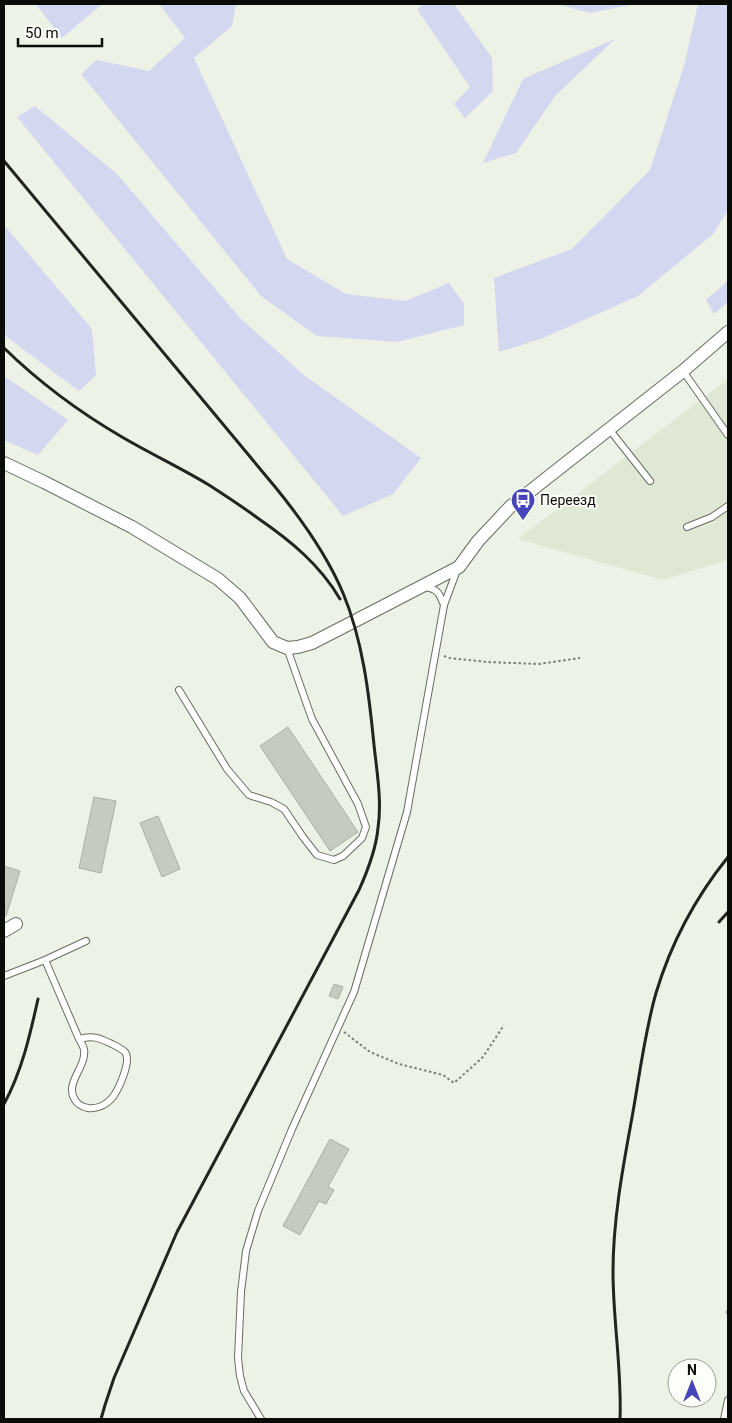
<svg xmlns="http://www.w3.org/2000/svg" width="732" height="1423" font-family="Roboto,sans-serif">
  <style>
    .built { fill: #dfe8d5 }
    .green { fill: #d3d7f0 }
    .building { fill: #c5cbbf; stroke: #aab0a4 }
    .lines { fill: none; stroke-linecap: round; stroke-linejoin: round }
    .lane-casing { stroke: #676d61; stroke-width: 8 }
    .street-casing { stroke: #676d61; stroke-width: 14 }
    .path { stroke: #7c8078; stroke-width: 2; stroke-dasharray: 2.5 2.5; stroke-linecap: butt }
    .lane { stroke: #fff; stroke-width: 6 }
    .street { stroke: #fff; stroke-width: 12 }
    .rail { stroke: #22241f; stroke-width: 3 }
    .labels { text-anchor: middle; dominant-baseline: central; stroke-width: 4; stroke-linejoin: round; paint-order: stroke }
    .poi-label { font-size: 14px; fill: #0a0c08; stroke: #fbfff7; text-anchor: start }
  </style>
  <rect width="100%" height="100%" fill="#ecf2e5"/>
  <!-- built -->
  <path class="built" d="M728,379v181l-65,20 -145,-41z"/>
  <!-- green -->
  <g class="green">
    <path d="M36,4h66l-40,34z"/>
    <path d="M159,4h77l-4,22 -38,32 93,201 59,35 59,7 44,-18 15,21v21l-67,17 -80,-6 -56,-40 -180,-222 16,-14 52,11 36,-33z"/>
    <path d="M423,4h31l38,54 1,33 -28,27 -11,-14 16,-17 -53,-78z"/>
    <path d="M557,4h78l-45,9z"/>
    <path d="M698,4h30v206l-15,24 -75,62 -95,42 -44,14 -5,-74 78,-29 78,-79 34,-104z"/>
    <path d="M615,39l-60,57 -39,57 -33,10 40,-84z"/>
    <path d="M35,106l83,69 122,143 65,58 116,82 -28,36 -50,22 -326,-399z"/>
    <path d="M4,225l88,104 4,46 -17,16 -72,-54 -3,-4z"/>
    <path d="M728,281v21l-14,12 -8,-14z"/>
    <path d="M4,376l64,44 -30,35 -34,-15z"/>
  </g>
  <!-- building -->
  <g class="building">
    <path d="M288,727l70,105 -28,19 -70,-105z"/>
    <path d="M94,797l22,4 -15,72 -22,-5z"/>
    <path d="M158,816l22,53 -18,8 -22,-54z"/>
    <path d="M4,866l16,5 -14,45 -2,-1z"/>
    <path d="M334,984l9,3 -5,12 -9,-3z"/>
    <path d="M330,1139l19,10 -21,38 6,3 -8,14 -7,-3 -19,34 -17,-9z"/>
  </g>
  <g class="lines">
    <defs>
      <g id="lane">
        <path d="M683,371l45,64"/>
        <path d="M609,429l41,52"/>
        <path d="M687,527l25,-10 16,-11"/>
        <path d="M425,587c13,2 14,6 19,18"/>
        <path d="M179,690l48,79 22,26 22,7 13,7 19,28 14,18 17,5 9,-4 19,-18 4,-11 -8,-23 -46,-85 -25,-71"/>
        <path d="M45,960l34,79c2,3 4,7 5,10 3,18 -20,34 -9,51 3,5 8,7 13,8 9,1 18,-3 24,-10 6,-7 20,-37 13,-46 -3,-3 -9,-6 -13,-8 -13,-6 -19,-9 -33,-5"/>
        <path d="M4,976l41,-16 41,-19"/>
        <path d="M261,1419l-17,-28 -4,-15 -2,-18 3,-66 5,-41 12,-40 34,-82 62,-137 53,-180 37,-207 13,-35"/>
        <path d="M724,1419l4,-19"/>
      </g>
      <g id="street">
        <path d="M4,463l40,19 88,45 86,52 22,19 33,44 14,6 11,-1 14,-4 39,-20 108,-56 19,-26 32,-34 173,-136 45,-39"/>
        <path d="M4,931l12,-7"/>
      </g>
    </defs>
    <!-- lane casing -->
    <use href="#lane" class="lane-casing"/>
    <!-- street casing -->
    <use href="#street" class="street-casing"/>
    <!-- path -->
    <g class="path">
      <path d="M444,656l6,2 37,4 52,2 41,-6"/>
      <path d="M344,1032l26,20 29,12 44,11 11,8 29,-26 21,-32"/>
    </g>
    <!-- lane -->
    <use href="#lane" class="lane"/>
    <!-- street -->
    <use href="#street" class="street"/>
    <!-- rail -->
    <g class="rail">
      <path d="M4,161l272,327c26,32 51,67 67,105 20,48 26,101 31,152 3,28 8,56 4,83 -2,22 -10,42 -19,62l-182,342 -63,146 -9,27 -4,14"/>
      <path d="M4,348c36,35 75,64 118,89 29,17 59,31 87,48 17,11 34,22 50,34 32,22 61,46 81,80"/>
      <path d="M719,922l9,-10"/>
      <path d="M4,1104c18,-33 26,-69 34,-105"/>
      <path d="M728,1313v-2"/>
      <path d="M620,1419c2,-49 -7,-98 -7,-147 0,-50 9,-100 18,-149 8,-43 13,-88 25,-130 15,-50 39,-95 72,-136"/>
    </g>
  </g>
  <!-- icons -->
  <defs>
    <symbol id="bus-pin" viewBox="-11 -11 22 30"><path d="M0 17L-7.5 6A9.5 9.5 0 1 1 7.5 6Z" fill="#4845bb" stroke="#fbfff7"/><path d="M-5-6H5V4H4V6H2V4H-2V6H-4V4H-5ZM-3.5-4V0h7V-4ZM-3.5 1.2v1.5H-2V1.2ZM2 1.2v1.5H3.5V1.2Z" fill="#fff"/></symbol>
  </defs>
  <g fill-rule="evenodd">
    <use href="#bus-pin" x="509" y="486" width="28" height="38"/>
  </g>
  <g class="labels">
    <!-- poi labels -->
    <g class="poi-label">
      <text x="540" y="500">Переезд</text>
    </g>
  </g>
  <!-- border -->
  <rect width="732" height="1423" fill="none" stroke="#0a0c08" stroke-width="10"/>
  <!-- north arrow -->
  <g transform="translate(692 1383)"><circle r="24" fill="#fbfff7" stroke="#9b9e97"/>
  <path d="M0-4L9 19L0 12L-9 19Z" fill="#4845bb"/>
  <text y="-8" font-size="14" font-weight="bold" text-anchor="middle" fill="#0a0c08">N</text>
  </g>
  <!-- scale -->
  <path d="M18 38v8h84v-8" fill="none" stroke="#0a0c08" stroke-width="2.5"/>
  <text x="25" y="38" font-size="15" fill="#0a0c08" stroke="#fbfff7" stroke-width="4" paint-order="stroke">50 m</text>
</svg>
